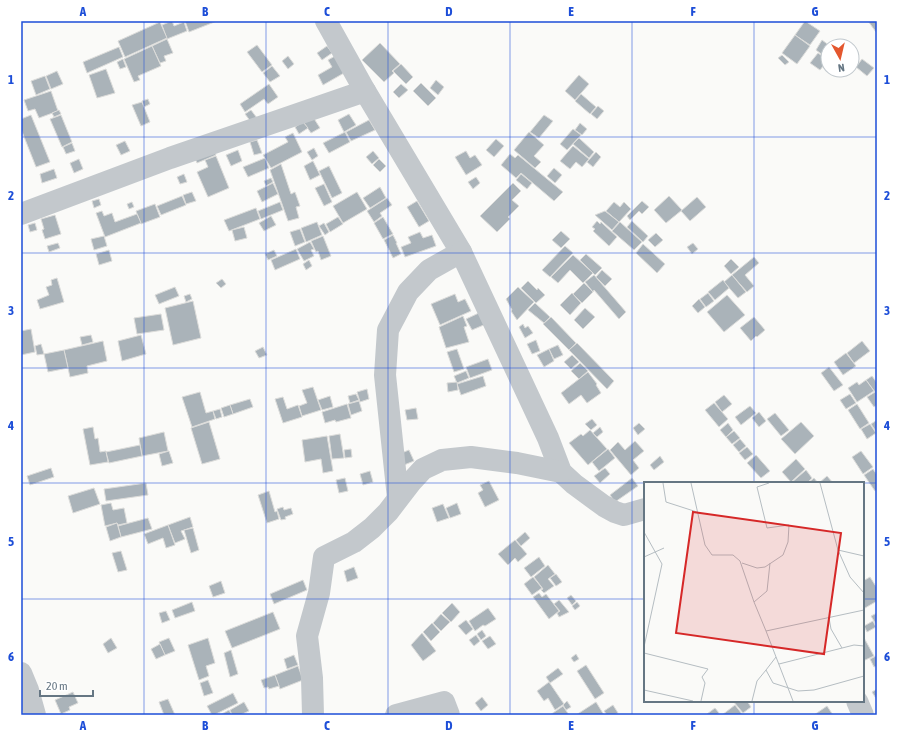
<svg xmlns="http://www.w3.org/2000/svg" width="898" height="736" font-family="'Asap Condensed',sans-serif">
  <style>
    .building { fill: #aab3b9; stroke: #dcdcda }
    .lines { fill: none; stroke-linecap: round; stroke-linejoin: round }
    .minor { stroke: #c3c8cc; stroke-width: 22 }
    .grid { fill: none; stroke: #1d4ed8; stroke-width: 1; stroke-opacity: 0.55 }
    .inset-road { fill: none; stroke: #b5bdc2; stroke-width: 1 }
    .view { fill: #d62828; fill-opacity: 0.15; stroke: #d62828; stroke-width: 2 }
    .inset-edge { fill: none; stroke: #657683; stroke-width: 2 }
    .neatline { fill: none; stroke: #1d4ed8; stroke-width: 1.5 }
    .grid-label { font-size: 13px; text-anchor: middle; font-weight: bold; fill: #1d4ed8 }
  </style>
  <rect width="100%" height="100%" fill="#fafaf8"/>
  <!-- building -->
  <g class="building">
    <path d="M172,21l2,5 10,-4 3,9 -20,8 -5,-14z"/>
    <path d="M185,21h32l-28,11z"/>
    <path d="M805,21l15,10 -10,14 -15,-10z"/>
    <path d="M868,21h9v10l-1,1z"/>
    <path d="M160,22l7,16 -42,19 -7,-16z"/>
    <path d="M795,35l15,11 -13,18 -15,-11z"/>
    <path d="M167,39l6,14 -9,3 2,5 -6,2 -8,-17z"/>
    <path d="M822,40l8,6h-2v13l-12,-9z"/>
    <path d="M380,43l20,21 -8,7 2,2 -10,9 -22,-22z"/>
    <path d="M257,45l15,20 -10,7 -15,-20z"/>
    <path d="M152,46l9,20 -23,10 2,4 -6,2 -10,-23z"/>
    <path d="M327,46l5,7 -10,7 -5,-7z"/>
    <path d="M119,47l4,10 -36,16 -4,-11z"/>
    <path d="M818,53l10,7 -8,10 -10,-7z"/>
    <path d="M782,55l7,7 -4,3 -7,-7z"/>
    <path d="M288,56l6,8 -6,5 -6,-8z"/>
    <path d="M335,56l9,17 -21,12 -5,-10 14,-8 -4,-7z"/>
    <path d="M123,59l3,8 -6,2 -3,-7z"/>
    <path d="M862,59l12,9 -7,8 -11,-9z"/>
    <path d="M401,64l12,13 -7,7 -13,-13z"/>
    <path d="M272,66l8,10 -10,6 -7,-9z"/>
    <path d="M106,69l9,24 -18,5 -8,-23z"/>
    <path d="M57,71l6,13 -12,5 -5,-13z"/>
    <path d="M579,75l10,9 -14,16 -10,-9z"/>
    <path d="M45,76l5,13 -14,6 -5,-14z"/>
    <path d="M436,80l8,7 -6,8 -8,-7z"/>
    <path d="M421,83l15,15 -8,8 -15,-15z"/>
    <path d="M269,84l9,13 -10,7 -4,-5 -19,13 -5,-8z"/>
    <path d="M401,84l7,6 -9,8 -6,-6z"/>
    <path d="M51,91l7,20 -19,7 -4,-9 -7,2 -4,-11z"/>
    <path d="M581,94l15,13 -6,7 -15,-13z"/>
    <path d="M148,99l2,5 -6,3 -2,-6z"/>
    <path d="M142,102l8,20 -9,4 -9,-21z"/>
    <path d="M598,106l6,5 -7,8 -6,-5z"/>
    <path d="M59,110l2,4 -7,3 -2,-4z"/>
    <path d="M251,110l6,8 -6,4 -6,-8z"/>
    <path d="M349,114l7,11 -12,7 -6,-12z"/>
    <path d="M31,115l19,47 -14,5 -15,-38v-10z"/>
    <path d="M61,115l11,27 -10,5 -12,-28z"/>
    <path d="M544,115l9,6 -14,17 -9,-6z"/>
    <path d="M313,117l7,11 -9,5 -7,-10z"/>
    <path d="M369,120l6,10 -24,11 -5,-9z"/>
    <path d="M303,122l5,6 -9,6 -4,-7z"/>
    <path d="M580,123l7,6 -5,6 -7,-5z"/>
    <path d="M573,129l8,6 -14,15 -7,-6z"/>
    <path d="M345,132l5,10 -21,11 -6,-10z"/>
    <path d="M529,132l15,13 -10,11 7,6 -6,6 -21,-18z"/>
    <path d="M293,133l9,19 -31,16 -8,-13 25,-13 -3,-5z"/>
    <path d="M579,138l15,14 -5,6 -16,-14z"/>
    <path d="M496,139l8,7 -10,11 -8,-7z"/>
    <path d="M257,140l5,13 -8,2 -4,-13z"/>
    <path d="M125,141l5,10 -9,4 -5,-10z"/>
    <path d="M72,143l3,8 -9,3 -3,-7z"/>
    <path d="M573,146l16,13 -7,8 -6,-5 -6,7 -10,-8z"/>
    <path d="M212,147l4,8 -19,8 -4,-9z"/>
    <path d="M314,148l4,8 -6,4 -5,-8z"/>
    <path d="M238,150l4,11 -11,5 -5,-11z"/>
    <path d="M373,151l6,7 -7,6 -6,-7z"/>
    <path d="M466,151l4,7 5,-3 7,10 -16,10 -11,-18z"/>
    <path d="M596,152l5,5 -8,10 -6,-5z"/>
    <path d="M510,154l5,4 3,-3 45,37 -9,9 -33,-28 -5,5 -15,-13z"/>
    <path d="M216,156l13,32 -21,9 -11,-25 11,-5 -3,-7z"/>
    <path d="M265,158l4,10 -21,9 -5,-10z"/>
    <path d="M79,159l4,10 -9,4 -4,-10z"/>
    <path d="M379,159l7,7 -6,6 -7,-7z"/>
    <path d="M313,161l7,14 -10,5 -6,-14z"/>
    <path d="M281,164l10,30 4,-2 5,14 -4,1 3,11 -11,3 -18,-51z"/>
    <path d="M329,166l13,27 -10,5 -13,-27z"/>
    <path d="M554,168l8,7 -7,8 -8,-7z"/>
    <path d="M54,169l3,9 -15,5 -2,-9z"/>
    <path d="M184,174l3,8 -7,2 -3,-7z"/>
    <path d="M521,174l11,9 -5,6 -11,-9z"/>
    <path d="M476,177l4,6 -7,6 -5,-7z"/>
    <path d="M271,178l2,4 -7,4 -2,-5z"/>
    <path d="M273,183l5,11 -16,8 -5,-11z"/>
    <path d="M513,183l8,8 -9,9 7,6 -11,11 2,2 -13,13 -17,-16z"/>
    <path d="M324,184l8,18 -8,4 -9,-18z"/>
    <path d="M380,187l6,11 -16,10 -7,-10z"/>
    <path d="M192,192l4,9 -10,3 -3,-9z"/>
    <path d="M357,192l10,17 -24,14 -10,-17z"/>
    <path d="M182,196l4,9 -25,10 -4,-9z"/>
    <path d="M669,196l13,14 -16,13 -12,-13z"/>
    <path d="M697,197l9,10 -16,14 -9,-10z"/>
    <path d="M387,198l5,7 -12,8 2,3 -8,6 -7,-11z"/>
    <path d="M99,199l2,6 -7,3 -2,-7z"/>
    <path d="M417,201l12,20 -10,6 -12,-20z"/>
    <path d="M642,201l7,6 -7,7 -3,-3 -9,9 -3,-4z"/>
    <path d="M132,202l2,5 -5,2 -2,-5z"/>
    <path d="M280,202l3,8 -22,9 -3,-8z"/>
    <path d="M614,202l6,5 4,-5 7,7 -12,13 -13,-11z"/>
    <path d="M155,204l5,13 -19,7 -5,-13z"/>
    <path d="M256,208l4,11 -31,12 -5,-11z"/>
    <path d="M102,211l2,5 8,-3 3,9 22,-8 4,9 -36,14 -9,-24z"/>
    <path d="M605,211l14,11 -7,8 -17,-15z"/>
    <path d="M55,215l6,19 -16,5 -3,-9 2,-1 -3,-10z"/>
    <path d="M271,216l5,9 -12,6 -5,-8z"/>
    <path d="M338,217l5,7 -13,8 -4,-8z"/>
    <path d="M383,217l10,17 -10,5 -9,-16z"/>
    <path d="M597,221l3,3 1,-2 16,15 -8,9 -16,-15 2,-2 -3,-2z"/>
    <path d="M632,221l16,15 -5,6 -16,-15z"/>
    <path d="M317,222l5,13 -16,7 -5,-14z"/>
    <path d="M620,222l22,20 -8,8 -22,-19z"/>
    <path d="M35,223l2,7 -7,2 -2,-7z"/>
    <path d="M324,223l5,9 -4,3 -6,-9z"/>
    <path d="M244,227l3,11 -12,3 -3,-11z"/>
    <path d="M300,229l5,13 -10,4 -5,-14z"/>
    <path d="M561,231l9,8 -9,9 -9,-8z"/>
    <path d="M420,232l3,6 9,-3 4,11 -31,11 -4,-10 10,-4 -3,-6z"/>
    <path d="M656,233l7,7 -8,7 -7,-7z"/>
    <path d="M393,235l4,8h-1l5,11 -8,4 -9,-18z"/>
    <path d="M104,236l3,10 -13,4 -3,-11z"/>
    <path d="M323,236l8,20 -10,4 -3,-9 -2,1 -5,-11z"/>
    <path d="M310,242l4,7 -3,1 3,6 -10,5 -7,-12z"/>
    <path d="M58,243l2,5 -11,4 -2,-6z"/>
    <path d="M693,243l5,6 -6,5 -5,-7z"/>
    <path d="M643,244l22,20 -8,9 -21,-20z"/>
    <path d="M565,246l8,7 -23,24 -8,-7z"/>
    <path d="M296,249l4,10 -25,11 -4,-10z"/>
    <path d="M109,250l3,11 -13,4 -3,-11z"/>
    <path d="M274,250l3,6 -9,4 -3,-6z"/>
    <path d="M586,254l16,14 -7,7 -15,-15z"/>
    <path d="M573,255l20,18 -10,10 -13,-13 -12,13 -7,-6z"/>
    <path d="M754,257l5,6 -14,12 9,11 -7,6 -15,-17z"/>
    <path d="M731,259l8,8 -8,7 -7,-8z"/>
    <path d="M309,260l3,6 -6,4 -3,-6z"/>
    <path d="M602,270l10,9 -7,7 -9,-9z"/>
    <path d="M594,275l32,37 -7,7 -25,-29 -1,2 -8,-10z"/>
    <path d="M732,275l14,17 -8,6 -14,-16z"/>
    <path d="M57,278l7,24 -24,7 -3,-9 12,-5 -3,-8 6,-2 -1,-5z"/>
    <path d="M222,279l4,5 -5,4 -5,-5z"/>
    <path d="M723,280l6,8 -14,12 -7,-8z"/>
    <path d="M528,281l9,9 1,-2 7,7 -9,8 -15,-15z"/>
    <path d="M584,283l9,9 -11,11 -9,-9z"/>
    <path d="M175,287l4,9 -20,8 -4,-9z"/>
    <path d="M518,287l16,15 -17,18 -6,-9 1,-1 -6,-11z"/>
    <path d="M572,293l9,10 -11,12 -10,-10z"/>
    <path d="M708,293l6,8 -8,6 -6,-8z"/>
    <path d="M190,294l2,5 -6,3 -2,-6z"/>
    <path d="M455,294l3,8 7,-3 6,12 -31,14 -9,-21z"/>
    <path d="M727,295l18,20 -21,17 -17,-20z"/>
    <path d="M699,299l6,8 -7,6 -6,-7z"/>
    <path d="M193,301l8,37 -28,7 -8,-37z"/>
    <path d="M535,303l15,14 -6,6 -16,-13z"/>
    <path d="M585,308l10,9 -12,12 -9,-9z"/>
    <path d="M481,312l5,12 -14,6 -6,-11z"/>
    <path d="M161,314l3,16 -27,4 -3,-16z"/>
    <path d="M463,316l4,10 -3,1 5,15 -23,6 -7,-21z"/>
    <path d="M551,317l25,26 -7,7 -26,-26z"/>
    <path d="M754,317l11,13 -8,7 -1,-1 -5,5 -11,-13z"/>
    <path d="M523,324l2,4 3,-2 5,7 -8,5 -6,-11z"/>
    <path d="M31,329l4,23 -14,3v-24z"/>
    <path d="M91,335l2,7 -11,3 -2,-8z"/>
    <path d="M141,335l5,19 -24,7 -4,-20z"/>
    <path d="M536,340l4,11 -8,3 -5,-10z"/>
    <path d="M103,341l4,20 -20,5 1,7 -18,4 -6,-27z"/>
    <path d="M862,341l8,10 -16,12 -7,-10z"/>
    <path d="M577,343l37,38 -7,8 -38,-39z"/>
    <path d="M41,344l3,10 -7,1 -2,-9z"/>
    <path d="M558,345l5,10 -9,4 -5,-10z"/>
    <path d="M263,347l4,8 -8,3 -4,-7z"/>
    <path d="M457,349l7,20 -10,3 -7,-20z"/>
    <path d="M549,349l5,12 -10,6 -7,-12z"/>
    <path d="M64,350l4,18 -20,4 -4,-18z"/>
    <path d="M846,353l10,13 -13,9 -9,-13z"/>
    <path d="M572,355l7,7 -8,7 -7,-7z"/>
    <path d="M488,359l4,11 -22,8 -4,-11z"/>
    <path d="M580,363l8,8 -9,8 -8,-8z"/>
    <path d="M829,367l14,18 -9,6 -13,-18z"/>
    <path d="M466,371l3,7 -12,5 -3,-7z"/>
    <path d="M588,372l9,12 -1,1 5,8 -14,10 -6,-8 -12,9 -8,-11z"/>
    <path d="M483,376l3,10 -25,9 -4,-11z"/>
    <path d="M872,376l5,7v22l-3,2 -7,-10 8,-5 -9,-12z"/>
    <path d="M866,380l8,11 -17,11 -9,-14 9,-6 2,3z"/>
    <path d="M457,382l1,8 -10,2 -1,-9z"/>
    <path d="M313,387l8,23 -19,6 -3,-10 8,-3 -5,-13z"/>
    <path d="M367,389l2,10 -9,3 -3,-10z"/>
    <path d="M200,392l6,21 7,-2 2,8 -23,8 -10,-30z"/>
    <path d="M356,394l3,6 -9,3 -2,-7z"/>
    <path d="M850,394l6,9 -10,6 -6,-9z"/>
    <path d="M724,395l8,9 -10,8 -7,-10z"/>
    <path d="M330,396l3,11 -11,3 -4,-10z"/>
    <path d="M283,397l4,12 11,-4 4,12 -19,6 -8,-24z"/>
    <path d="M250,399l3,8 -20,7 -3,-9z"/>
    <path d="M359,401l3,10 -11,4 -3,-11z"/>
    <path d="M714,403l14,16 -9,8 -14,-17z"/>
    <path d="M347,404l4,14 -15,4 -1,-2 -10,3 -3,-11z"/>
    <path d="M857,404l12,19 -9,6 -12,-19z"/>
    <path d="M230,405l3,9 -9,3 -3,-9z"/>
    <path d="M750,406l6,7 -15,12 -6,-8z"/>
    <path d="M416,408l2,11 -11,1 -2,-10z"/>
    <path d="M220,409l2,8 -6,2 -3,-8z"/>
    <path d="M759,412l7,9 -7,6 -7,-9z"/>
    <path d="M775,413l14,17 -8,6 -14,-17z"/>
    <path d="M592,419l5,6 -6,5 -6,-6z"/>
    <path d="M877,420v13l-6,-9z"/>
    <path d="M209,422l11,37 -18,5 -11,-36z"/>
    <path d="M801,422l13,14 -19,18 -14,-15z"/>
    <path d="M639,423l6,6 -7,6 -5,-7z"/>
    <path d="M728,423l5,7 -7,7 -6,-7z"/>
    <path d="M870,424l6,9 -9,6 -6,-10z"/>
    <path d="M93,427l2,12 3,-1 2,14 6,-1 2,11 -18,3 -7,-36z"/>
    <path d="M600,427l3,5 -6,5 -4,-4z"/>
    <path d="M590,430l17,19 -19,16 -19,-22 12,-9 2,2z"/>
    <path d="M734,431l6,7 -8,6 -6,-7z"/>
    <path d="M164,432l4,19 -26,5 -3,-18z"/>
    <path d="M340,434l4,24 -12,1 -3,-23z"/>
    <path d="M327,436l6,35 -10,2 -2,-14 -16,3 -3,-22z"/>
    <path d="M740,439l6,7 -7,6 -6,-7z"/>
    <path d="M635,441l9,10 -11,9 6,8 -8,7 -21,-25 8,-8 7,8z"/>
    <path d="M140,445l2,11 -33,7 -3,-11z"/>
    <path d="M747,447l6,7 -8,6 -6,-7z"/>
    <path d="M351,449l1,8 -7,1 -1,-8z"/>
    <path d="M608,449l7,9 -16,13 -7,-9z"/>
    <path d="M409,450l5,11 -10,4 -5,-11z"/>
    <path d="M169,451l4,12 -11,3 -3,-12z"/>
    <path d="M861,451l12,16 -10,7 -11,-17z"/>
    <path d="M756,455l14,16 -9,7 -14,-15z"/>
    <path d="M660,456l4,6 -10,8 -4,-5z"/>
    <path d="M796,459l9,10 -14,13 -9,-10z"/>
    <path d="M51,468l3,9 -24,8 -3,-9z"/>
    <path d="M605,468l5,6 -10,9 -6,-7z"/>
    <path d="M873,469l4,6v15l-2,1 -11,-16z"/>
    <path d="M806,470l6,8 -5,5h-16z"/>
    <path d="M370,471l3,11 -10,3 -3,-11z"/>
    <path d="M827,476l6,7h-14z"/>
    <path d="M345,478l3,13 -9,2 -3,-13z"/>
    <path d="M632,478l6,8 -23,16 -5,-7z"/>
    <path d="M814,478l4,5h-10z"/>
    <path d="M489,481l10,19 -14,7 -7,-14 5,-3 -3,-5z"/>
    <path d="M146,483l2,12 -42,6 -2,-12z"/>
    <path d="M94,488l6,16 -27,9 -5,-17z"/>
    <path d="M269,491l6,21 2,-1 2,8 -12,4 -9,-28z"/>
    <path d="M111,503l2,7 11,-2 3,15 -9,2 -1,-2 -12,3 -4,-21z"/>
    <path d="M457,503l4,11 -11,4 -4,-10z"/>
    <path d="M443,504l6,14 -12,4 -5,-14z"/>
    <path d="M283,507l1,3 7,-2 2,6 -8,3 1,2 -5,1 -4,-11z"/>
    <path d="M190,517l3,10 -12,4 4,8 -10,4 -7,-18z"/>
    <path d="M148,518l4,11 -31,8 -3,-11z"/>
    <path d="M117,523l4,14 -11,4 -4,-14z"/>
    <path d="M168,525l7,20 -9,3 -3,-10 -15,6 -4,-10z"/>
    <path d="M193,528l6,22 -8,3 -7,-23z"/>
    <path d="M525,532l5,6 -9,8 -5,-6z"/>
    <path d="M515,540l12,14 -9,8 -3,-4 -7,7 -10,-11z"/>
    <path d="M121,551l6,19 -9,2 -6,-19z"/>
    <path d="M539,557l6,9 -14,11 -7,-9z"/>
    <path d="M548,565l7,9 -7,5 6,7 -10,7 -3,-3 2,-1 -9,-12z"/>
    <path d="M354,567l4,11 -11,4 -3,-11z"/>
    <path d="M556,574l6,8 -6,4 -6,-8z"/>
    <path d="M533,577l9,11 -10,7 -8,-11z"/>
    <path d="M870,577l7,11v13l-12,7 -2,-4v-23z"/>
    <path d="M303,580l4,10 -33,14 -4,-10z"/>
    <path d="M221,581l4,12 -12,4 -4,-11z"/>
    <path d="M539,593l3,4 4,-3 13,17 -10,8 -16,-22z"/>
    <path d="M571,595l5,6 -4,4 -5,-7z"/>
    <path d="M559,600l10,12 -10,5 -2,-4 3,-2 -6,-7z"/>
    <path d="M192,602l3,9 -20,7 -3,-8z"/>
    <path d="M577,602l3,4 -5,4 -3,-4z"/>
    <path d="M452,603l8,9 -9,10 -9,-9z"/>
    <path d="M488,608l8,11 -11,7 -2,-1 -8,6 -6,-10z"/>
    <path d="M166,611l4,9 -8,3 -3,-10z"/>
    <path d="M273,612l7,17 -48,19 -7,-17z"/>
    <path d="M877,613v13l-6,-10z"/>
    <path d="M441,614l9,8 -9,9 -8,-8z"/>
    <path d="M466,620l7,9 -7,6 -8,-9z"/>
    <path d="M873,621l3,6 -9,5 -3,-6z"/>
    <path d="M432,623l8,9 -9,9 -8,-9z"/>
    <path d="M482,630l4,6 -5,4 -4,-6z"/>
    <path d="M422,633l14,18 -13,10 -12,-16z"/>
    <path d="M476,635l4,6 -6,5 -5,-6z"/>
    <path d="M490,636l6,8 -8,5 -6,-8z"/>
    <path d="M863,636l11,20 -11,5z"/>
    <path d="M111,638l6,10 -9,5 -5,-9z"/>
    <path d="M169,638l6,13 -10,4 -6,-13z"/>
    <path d="M208,638l7,25 -9,3 3,10 -10,4 -11,-35z"/>
    <path d="M160,644l5,11 -9,4 -5,-10z"/>
    <path d="M231,650l7,24 -8,3 -6,-24z"/>
    <path d="M576,654l3,5 -5,3 -3,-4z"/>
    <path d="M294,655l4,10 -11,4 -3,-10z"/>
    <path d="M876,656l1,3v7l-3,1 -4,-8z"/>
    <path d="M586,665l18,28 -9,6 -18,-28z"/>
    <path d="M298,666l5,14 -23,9 -5,-14z"/>
    <path d="M558,668l5,6 -13,9 -4,-6z"/>
    <path d="M275,675l4,11 -10,3 -1,-2 -4,1 -3,-8z"/>
    <path d="M208,680l5,13 -9,3 -4,-13z"/>
    <path d="M549,682l15,22 -9,6 -7,-12 -4,3 -7,-10z"/>
    <path d="M877,689v11l-5,-8z"/>
    <path d="M73,692l5,11 -9,4 1,3 -9,4 -6,-14z"/>
    <path d="M233,693l5,10 -24,12h-2l-5,-9z"/>
    <path d="M482,697l6,8 -7,6 -6,-8z"/>
    <path d="M168,699l7,16h-11l-5,-13z"/>
    <path d="M567,701l4,6 -5,3 -3,-5z"/>
    <path d="M733,701h14l4,6 -8,6z"/>
    <path d="M244,702l5,9 -9,4h-8l-2,-5z"/>
    <path d="M596,702l8,13h-28z"/>
    <path d="M613,705l5,8 -4,2h-7l-3,-4z"/>
    <path d="M735,705l7,9 -2,1h-18z"/>
    <path d="M563,706l6,9h-19z"/>
    <path d="M827,706l6,9h-19z"/>
    <path d="M715,708l4,5 -3,2h-8l-1,-1z"/>
    <path d="M229,710l3,5h-12z"/>
  </g>
  <g class="lines">
    <!-- minor -->
    <g class="minor">
      <path d="M365,91l96,161 -32,18 -21,22 -20,38 -3,45 13,123"/>
      <path d="M21,214l149,-56 195,-67 -39,-70"/>
      <path d="M461,252l87,186 13,34 13,12 30,22 11,6 9,3 21,-6"/>
      <path d="M21,673l7,17 7,25"/>
      <path d="M857,701l6,14"/>
      <path d="M313,715l-1,-37 -5,-42 12,-43 5,-36 30,-15 18,-14 16,-16 23,-30 12,-13 19,-9 29,-3 46,6 44,9"/>
      <path d="M396,715l48,-13 5,13"/>
    </g>
  </g>
  <!-- grid -->
  <path class="grid" d="M144,21v694M266,21v694M388,21v694M510,21v694M632,21v694M754,21v462M21,137h856M21,253h856M21,368h856M21,483h624M863,483h14M21,599h624M863,599h14M754,701v14"/>
  <!-- overview -->
  <g transform="translate(644 482)">
    <rect width="220" height="220" fill="#fafaf8"/>
    <path class="inset-road" d="M19,1l3,19 31,10M47,1l14,62 7,10h21l7,6 14,41M176,1l18,67 12,27 14,16M0,50l18,32 -18,83M194,68l26,6M0,75l20,-9M98,81l15,5 8,-1 18,-12 5,-13 1,-17 -22,3 -10,-41 12,-4M185,136l2,11 11,19M122,149l-12,-29 13,-11 3,-28M0,171l64,16 -6,8 3,6 -4,18M135,182l75,-19 10,1M122,188l10,-13M0,208l49,11M108,219l5,-20 9,-11 7,13 25,8 16,-1 50,-14M149,219l-27,-70 98,-21"/>
    <path class="view" d="M49,30l148,21 -17,121 -148,-21z"/>
    <rect width="220" height="220" class="inset-edge"/>
  </g>
  <!-- border -->
  <rect width="898" height="736" fill="none" stroke="#ffffff" stroke-width="44"/>
  <!-- north arrow -->
  <g transform="translate(840 58) rotate(172)"><circle r="19" fill="#ffffff" stroke="#c1c8cd"/>
  <path d="M0-3L7 15L0 10L-7 15Z" fill="#e4572e"/>
  <text y="-6" font-size="11" font-weight="bold" text-anchor="middle" fill="#657683">N</text>
  </g>
  <!-- scale -->
  <path d="M40 690v6h53v-6" fill="none" stroke="#657683" stroke-width="2"/>
  <text x="46" y="690" font-size="12" fill="#657683" stroke="#ffffff" stroke-width="3" paint-order="stroke">20 m</text>
  <rect x="22" y="22" width="854" height="692" class="neatline"/>
  <g class="grid-label">
    <text x="83" y="16">A</text>
    <text x="205" y="16">B</text>
    <text x="327" y="16">C</text>
    <text x="449" y="16">D</text>
    <text x="571" y="16">E</text>
    <text x="693" y="16">F</text>
    <text x="815" y="16">G</text>
    <text x="11" y="84">1</text>
    <text x="887" y="84">1</text>
    <text x="11" y="200">2</text>
    <text x="887" y="200">2</text>
    <text x="11" y="315">3</text>
    <text x="887" y="315">3</text>
    <text x="11" y="430">4</text>
    <text x="887" y="430">4</text>
    <text x="11" y="546">5</text>
    <text x="887" y="546">5</text>
    <text x="11" y="661">6</text>
    <text x="887" y="661">6</text>
    <text x="83" y="730">A</text>
    <text x="205" y="730">B</text>
    <text x="327" y="730">C</text>
    <text x="449" y="730">D</text>
    <text x="571" y="730">E</text>
    <text x="693" y="730">F</text>
    <text x="815" y="730">G</text>
  </g>
</svg>
